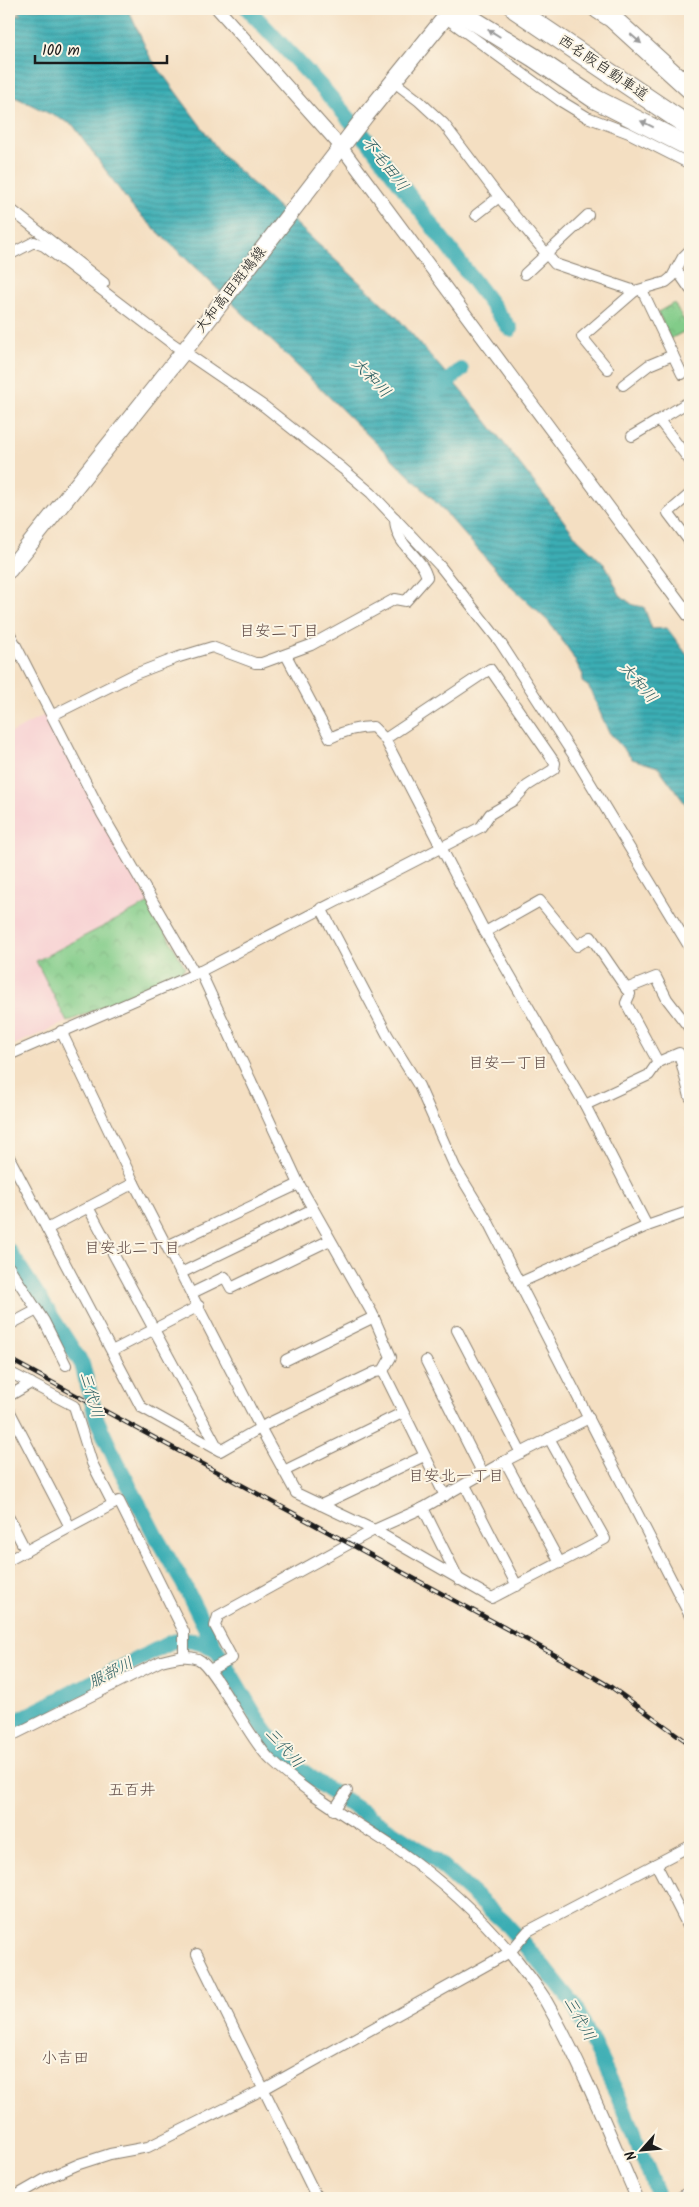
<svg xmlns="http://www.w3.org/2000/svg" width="699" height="2207" font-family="Kalam,'Klee One',sans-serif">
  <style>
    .built { fill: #f7cfd2 }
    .park { fill: url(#park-crowns); stroke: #4f7452 }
    .water { fill: url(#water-rules); stroke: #2c6468 }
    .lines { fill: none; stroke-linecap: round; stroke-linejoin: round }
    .river { stroke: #3badb4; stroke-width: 16 }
    .minor-casing { stroke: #887e6f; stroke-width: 12 }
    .tertiary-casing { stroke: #887e6f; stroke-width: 14 }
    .primary-casing { stroke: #887e6f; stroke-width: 18 }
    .motorway-casing { stroke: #887e6f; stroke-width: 21 }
    .minor { stroke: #fff; stroke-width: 10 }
    .tertiary { stroke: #fff; stroke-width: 12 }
    .primary { stroke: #fff; stroke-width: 16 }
    .motorway { stroke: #fff; stroke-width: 19 }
    .rail-casing { stroke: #1c1c1c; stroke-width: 4.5 }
    .rail { stroke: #fcf5e5; stroke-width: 2.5; stroke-dasharray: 8; stroke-linecap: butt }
    .oneway { fill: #999 }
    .labels { text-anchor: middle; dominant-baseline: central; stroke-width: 4; stroke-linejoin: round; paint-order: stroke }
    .street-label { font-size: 15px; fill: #1c1c1c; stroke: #fcf5e5 }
    .water-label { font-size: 16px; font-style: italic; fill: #2a5d60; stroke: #fcf5e5 }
    .neighbourhood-label { font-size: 16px; fill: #604b46; stroke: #fcf5e5 }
  </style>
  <defs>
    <pattern id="park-crowns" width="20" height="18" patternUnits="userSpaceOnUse" patternTransform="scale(1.25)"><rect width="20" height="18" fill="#82cc89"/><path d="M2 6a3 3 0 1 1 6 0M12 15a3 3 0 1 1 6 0" fill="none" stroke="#70af76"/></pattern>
    <pattern id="water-rules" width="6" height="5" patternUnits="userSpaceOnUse" patternTransform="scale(1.25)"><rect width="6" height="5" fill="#3badb4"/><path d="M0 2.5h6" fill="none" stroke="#318c92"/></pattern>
  </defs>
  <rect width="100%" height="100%" fill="#fcf5e5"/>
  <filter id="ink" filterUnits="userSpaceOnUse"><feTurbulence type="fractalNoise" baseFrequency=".02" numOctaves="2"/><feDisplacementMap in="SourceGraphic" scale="10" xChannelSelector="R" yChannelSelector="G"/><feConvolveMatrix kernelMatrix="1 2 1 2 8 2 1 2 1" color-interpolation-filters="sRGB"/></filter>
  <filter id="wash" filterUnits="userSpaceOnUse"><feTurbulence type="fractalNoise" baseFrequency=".0096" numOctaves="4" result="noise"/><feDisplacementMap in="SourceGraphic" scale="20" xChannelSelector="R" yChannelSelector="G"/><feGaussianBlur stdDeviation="1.12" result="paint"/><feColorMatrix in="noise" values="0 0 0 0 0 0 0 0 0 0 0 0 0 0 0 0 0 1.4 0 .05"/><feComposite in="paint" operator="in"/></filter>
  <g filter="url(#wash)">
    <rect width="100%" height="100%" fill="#f4dfc2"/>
    <!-- built -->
    <path class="built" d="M45,715l4,2 100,186 -112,58 30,61 -58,25v-313z"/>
    <!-- park -->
    <g class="park">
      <path d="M674,303l15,26 -19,10 -12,-27z"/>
      <path d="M149,903l36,64 -4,6 -114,49 -31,-61z"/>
    </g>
    <!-- water -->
    <path class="water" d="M18,9h110l22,48 73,99 174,161 85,98 95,123 29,28 14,29 13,10 11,2 8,22 15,-1 23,31v151l-32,-43 -26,-8 -24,-28 -19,-44 -7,-5 1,-7 -14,-25 -21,-29 -36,-33 -79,-89 -154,-151 -147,-141 -59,-82 -56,-27 -8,-2v-80l12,-1z"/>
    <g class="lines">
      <!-- river -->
      <g class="river">
        <path d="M248,9l77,82 43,50 142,188"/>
        <path d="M434,393l27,-23"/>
        <path d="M9,1251l73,113 15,56 18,39 41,78 27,46 33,66 40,68 18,25 20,23 33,24 107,70 71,64 38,43 30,37 46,95 40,100"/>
        <path d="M9,1725l163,-83c17,-4 29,0 44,7"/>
      </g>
    </g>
  </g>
  <g filter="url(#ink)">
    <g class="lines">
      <defs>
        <g id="minor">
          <path d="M446,18l113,82 28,17 42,16 61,31"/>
          <path d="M393,81l26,20 25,23 55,73 56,67 80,27"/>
          <path d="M9,208l95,75"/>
          <path d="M476,215l23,-18"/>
          <path d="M9,255l25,-13 10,4 126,96 95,65 78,62 28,24 69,73 60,76 74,114 116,192"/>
          <path d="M676,269l14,20"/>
          <path d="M525,274l63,-59"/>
          <path d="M673,355l9,19"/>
          <path d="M608,369l-26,-32 53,-46 31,-9 6,-5 11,-20 7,-7"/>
          <path d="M623,385l26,-20 24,-10 -31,-65"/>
          <path d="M690,401l-31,19 31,41"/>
          <path d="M632,436l27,-16"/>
          <path d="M690,494l-22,19 22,29"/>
          <path d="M9,632l93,182 93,160"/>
          <path d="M286,655l44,83c14,-7 26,-11 43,-11l12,12 100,193 100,173 62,121"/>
          <path d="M53,715l82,-41 44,-17 33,-10 43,16h7l49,-18 84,-46 11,2 21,-24c-7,-24 -32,-30 -32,-59"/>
          <path d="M321,908l67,128 31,50 36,81 31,51 204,398"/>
          <path d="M485,932l55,-31 37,45 14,-9 39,57 -4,9 32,59"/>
          <path d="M626,989l30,-12 11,22 23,30"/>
          <path d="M61,1031l73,152 127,246 35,64 78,37 118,68 113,-59 -56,-101"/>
          <path d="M9,1055l186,-81 286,-147 9,-13 24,-14 13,-14 27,-17 1,-6 -65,-94 -105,70"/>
          <path d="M585,1105l64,-30 9,-13 21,-9 11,44"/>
          <path d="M9,1157l132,250 79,44 47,-27 108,-52 8,-1 8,-14 -19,-44 -73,-129 -99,-213"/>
          <path d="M88,1207l131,243"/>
          <path d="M47,1229l87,-46"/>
          <path d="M167,1246l132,-62"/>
          <path d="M9,1267l35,54 22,44"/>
          <path d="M181,1273l132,-64"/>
          <path d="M519,1283l128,-57 43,-15"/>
          <path d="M192,1293l33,-16 6,11 99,-48"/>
          <path d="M9,1325l28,-15"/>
          <path d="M457,1330l64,123"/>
          <path d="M112,1351l87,-45"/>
          <path d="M286,1360l88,-43"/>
          <path d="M426,1361l57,113"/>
          <path d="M383,1371l62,125"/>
          <path d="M9,1372l65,34 18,57 21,41"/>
          <path d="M9,1396l22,-13"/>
          <path d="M9,1410l61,117"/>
          <path d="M505,1461l55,102"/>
          <path d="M286,1470l116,-57"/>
          <path d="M465,1485l52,101"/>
          <path d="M321,1505l103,-49"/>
          <path d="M423,1508l36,72"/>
          <path d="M9,1518l17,33"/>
          <path d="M9,1560l110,-59 65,131v23"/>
          <path d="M210,1670l22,-12 -17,-32 3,-10 156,-86 49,-22 82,-47 84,-43"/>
          <path d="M9,1737l152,-76c13,-3 24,-7 37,-2 16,7 52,82 73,101 39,37 86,62 130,92 40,28 77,62 109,100"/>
          <path d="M334,1810l13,-19"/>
          <path d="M656,1864l34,66"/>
          <path d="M197,1954l120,244"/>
          <path d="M12,2198l35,-20 32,-14 31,-10 38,-7 114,-57 248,-138 18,-21 162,-85"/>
          <path d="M679,2198l11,-6"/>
        </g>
        <g id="tertiary">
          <path d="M218,9l124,139 348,469"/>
          <path d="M510,1952c11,15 24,30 34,46 37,64 64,133 93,200"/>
        </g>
        <path id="primary" d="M9,570l175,-219 182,-236 86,-106"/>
        <g id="motorway">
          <path d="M455,9l78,48 62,42 95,48"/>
          <path d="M515,9l175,118"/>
          <path d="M598,9l14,9 78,71"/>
        </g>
      </defs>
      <!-- minor casing -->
      <use href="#minor" class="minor-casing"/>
      <!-- tertiary casing -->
      <use href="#tertiary" class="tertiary-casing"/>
      <!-- primary casing -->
      <use href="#primary" class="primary-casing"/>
      <!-- motorway casing -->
      <use href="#motorway" class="motorway-casing"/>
      <!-- minor -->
      <use href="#minor" class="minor"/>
      <!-- tertiary -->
      <use href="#tertiary" class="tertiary"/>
      <!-- primary -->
      <use href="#primary" class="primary"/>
      <!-- motorway -->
      <use href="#motorway" class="motorway"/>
      <defs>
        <path id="rail" d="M9,1359l557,302 45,26 79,57"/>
      </defs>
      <!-- rail casing -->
      <use href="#rail" class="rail-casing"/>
      <!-- rail -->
      <use href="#rail" class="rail"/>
    </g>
    <!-- one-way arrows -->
    <defs><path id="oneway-solid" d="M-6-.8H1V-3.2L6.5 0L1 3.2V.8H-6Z" transform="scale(1.25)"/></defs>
    <g class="oneway">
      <use href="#oneway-solid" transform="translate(494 33) rotate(-148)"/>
      <use href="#oneway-solid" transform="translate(636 39) rotate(41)"/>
      <use href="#oneway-solid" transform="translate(647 124) rotate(-154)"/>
    </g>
  </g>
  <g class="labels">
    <!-- street labels -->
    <g class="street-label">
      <text transform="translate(603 68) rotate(34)">西名阪自動車道</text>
      <text transform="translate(231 290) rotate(-52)">大和高田斑鳩線</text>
    </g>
    <!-- water labels -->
    <g class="water-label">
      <text transform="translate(385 164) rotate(52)">不毛田川</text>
      <text transform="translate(371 378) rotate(46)">大和川</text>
      <text transform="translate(638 683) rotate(49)">大和川</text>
      <text transform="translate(91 1395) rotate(74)">三代川</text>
      <text transform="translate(111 1673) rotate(-27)">服部川</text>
      <text transform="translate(284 1748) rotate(48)">三代川</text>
      <text transform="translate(579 2019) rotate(61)">三代川</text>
    </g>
    <!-- neighbourhood labels -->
    <g class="neighbourhood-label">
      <text x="279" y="631">目安二丁目</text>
      <text x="508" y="1063">目安一丁目</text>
      <text x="132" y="1248">目安北二丁目</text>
      <text x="456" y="1476">目安北一丁目</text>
      <text x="132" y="1790">五百井</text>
      <text x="65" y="2058">小吉田</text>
    </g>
  </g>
  <!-- margin -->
  <rect width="699" height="2207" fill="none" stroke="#fcf5e5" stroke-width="30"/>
  <!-- north arrow -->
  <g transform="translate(642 2150) rotate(243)" stroke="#fcf5e5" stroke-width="4" paint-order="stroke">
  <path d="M0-4L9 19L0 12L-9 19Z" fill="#1c1c1c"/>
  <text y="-8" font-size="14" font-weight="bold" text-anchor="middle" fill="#1c1c1c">N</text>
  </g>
  <!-- scale -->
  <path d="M35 55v8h132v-8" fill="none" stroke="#1c1c1c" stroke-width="2.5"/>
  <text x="42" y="55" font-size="15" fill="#1c1c1c" stroke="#fcf5e5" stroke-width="4" paint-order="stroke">100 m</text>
</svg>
